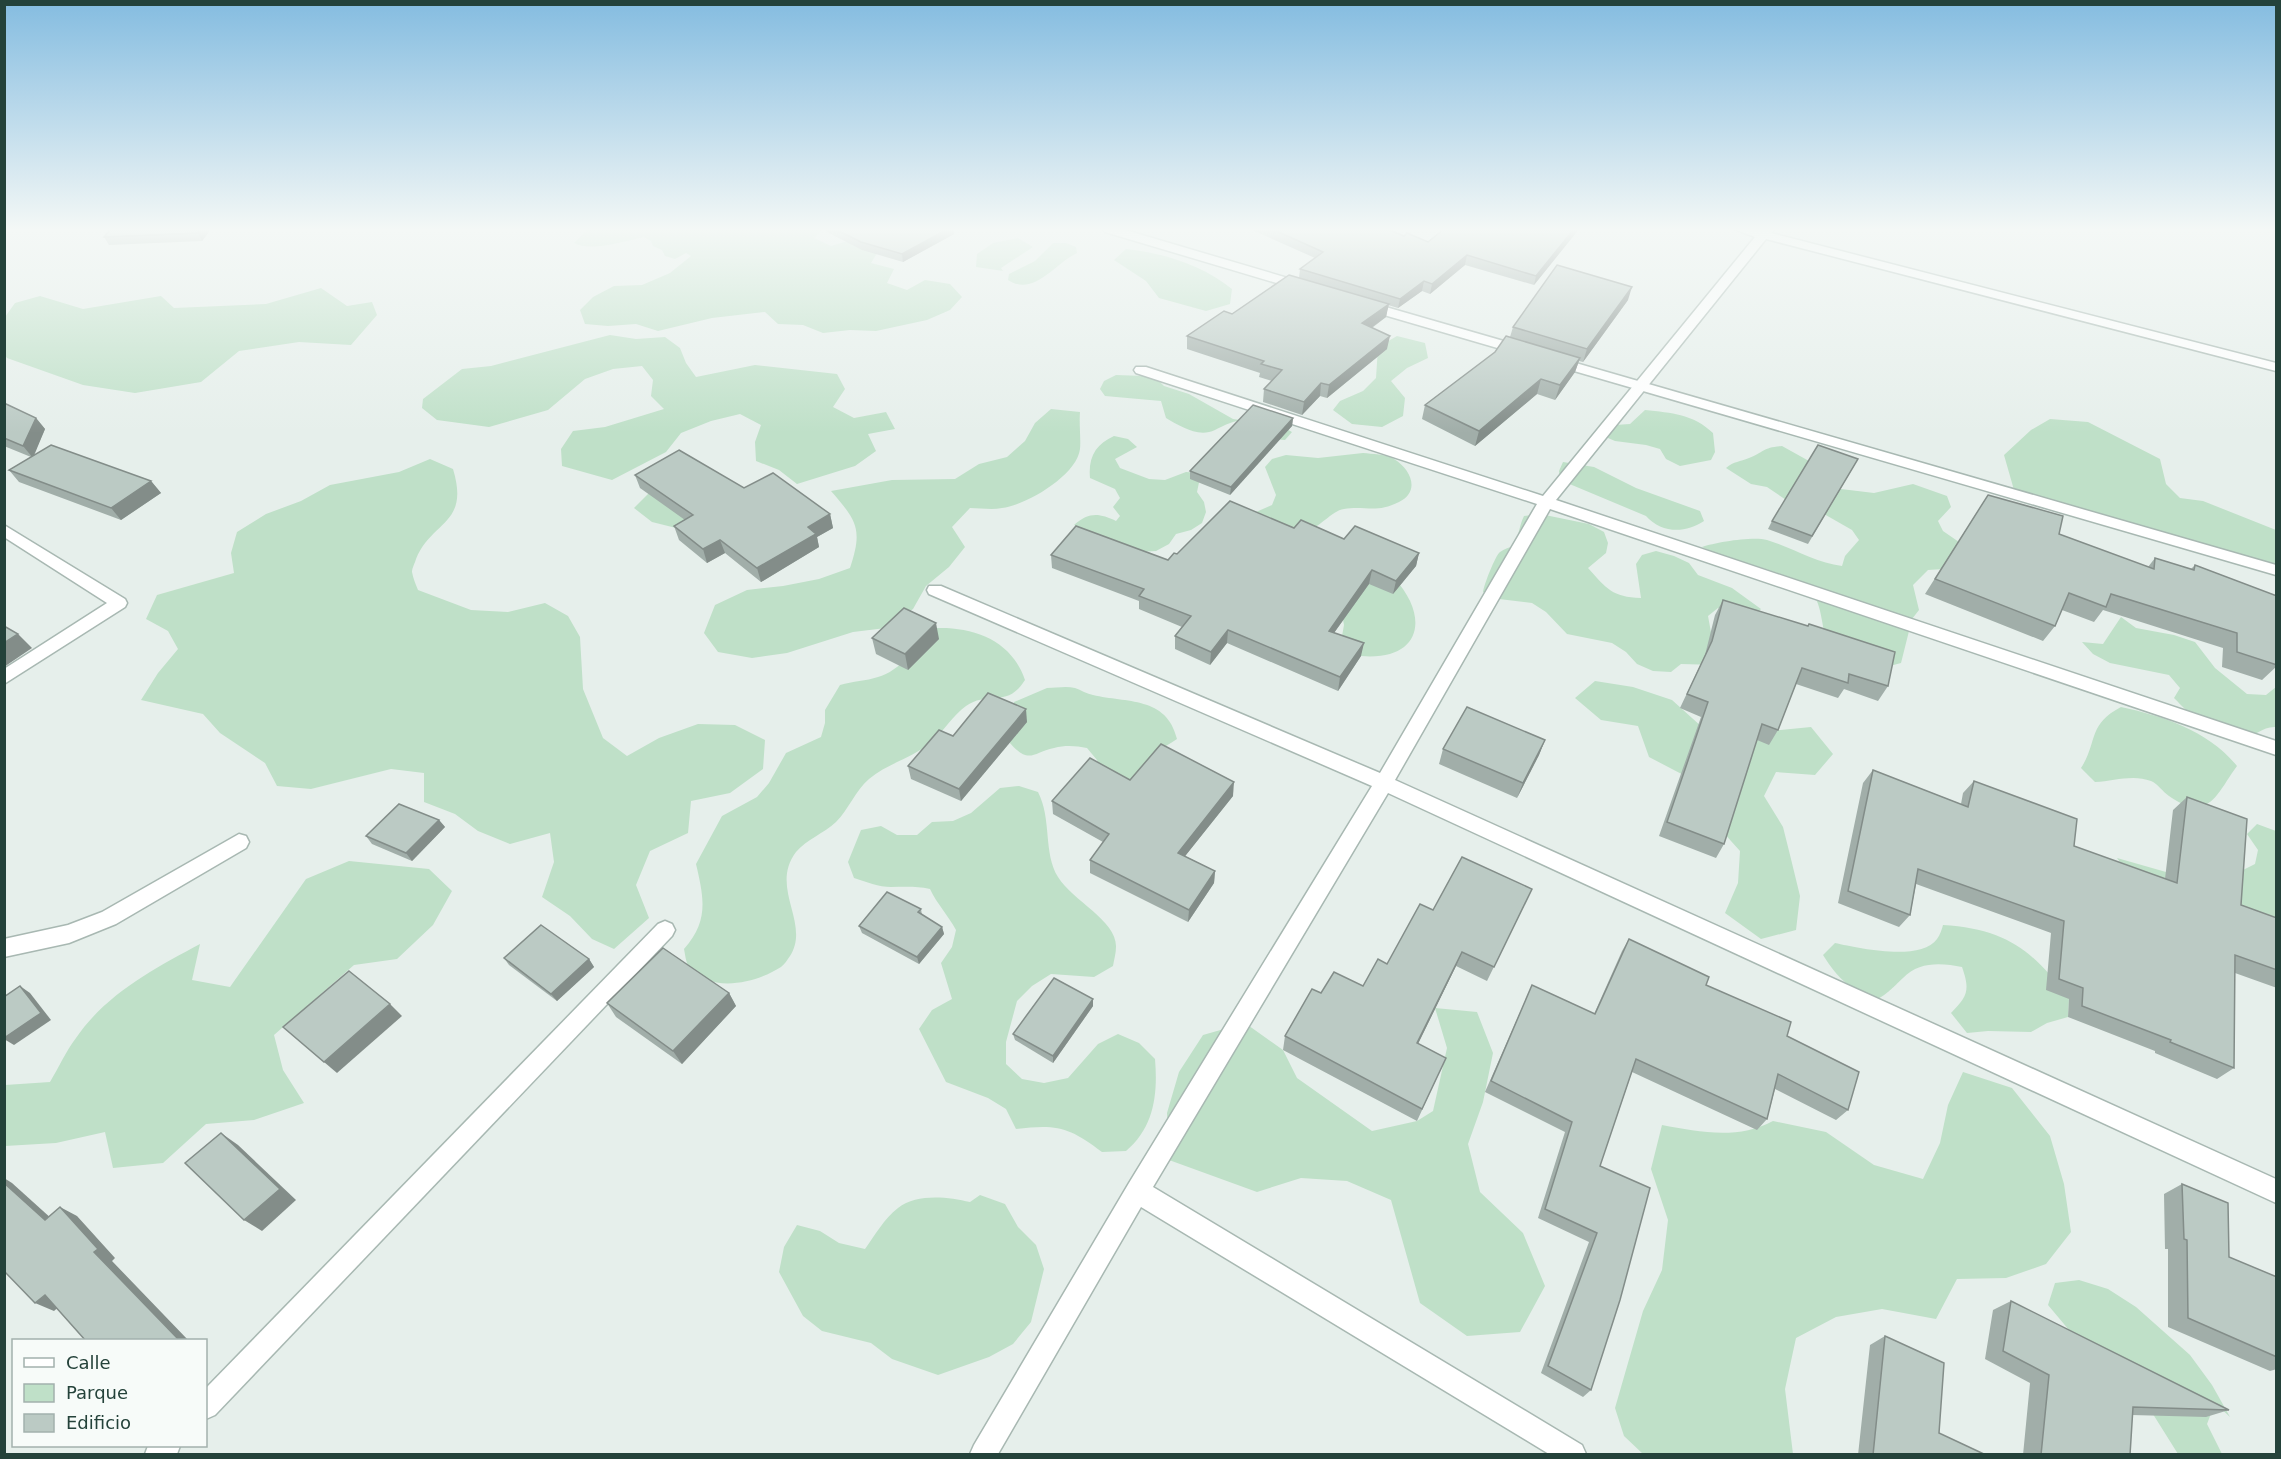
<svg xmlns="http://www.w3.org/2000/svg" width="2281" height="1459" font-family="'DejaVu Sans',sans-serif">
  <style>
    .green { fill: #bfe0c8 }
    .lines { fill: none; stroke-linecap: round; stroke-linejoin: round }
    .minor-casing { stroke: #a8b8b2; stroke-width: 3 }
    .tertiary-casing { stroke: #a8b8b2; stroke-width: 3 }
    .minor { fill: #fff; fill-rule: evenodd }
    .tertiary { fill: #fff; fill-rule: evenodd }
    .wall { fill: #a1aea9 }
    .shaded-wall { fill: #838d89 }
    .building { fill: #bbcac4; stroke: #838d89; stroke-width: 1.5 }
  </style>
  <rect width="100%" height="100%" fill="#e6efeb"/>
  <!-- green -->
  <g class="green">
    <path d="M588,229h235l-9,9 17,8 23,-7 25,11 -8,13 23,6 -7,14 20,7 18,-10 25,4 12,13 -12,13 -23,10 -51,11 -26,-1 -27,3 -20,-8 -25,-1 -13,-12 -53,6 -54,13 -22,-7 -28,2 -23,-2 -5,-14 13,-13 21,-11 28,-1 28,-12 21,-17 -5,-3 -11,6 -10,-3 -3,-6 -9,-4 -2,-5 -7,-4c-18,4 -54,15 -70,6z"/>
    <path d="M1018,238l15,9 -32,21 2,3 -27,-4 1,-13 16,-11z"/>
    <path d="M1053,243h13l10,4 1,6c-23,11 -43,44 -69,27l1,-6 26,-13z"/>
    <path d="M1126,249c38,4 76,16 106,40l-2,15 -24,7 -47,-13 -13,-17 -32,-21z"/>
    <path d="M321,288l26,18 25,-4 5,13 -26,30 -52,-3 -60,9 -38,31 -66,11 -52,-8 -76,-27 -2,-3v-38l10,-14 25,-7 43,13 78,-13 13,12 92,-4z"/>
    <path d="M610,335l26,4 29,-2 15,11 6,15 10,14 59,-12 82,9 8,15 -12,18 21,11 32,-6 9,17 -27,5 8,17 -21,15 -58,18 -18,-14 -23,-9 -1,-19 6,-17 -21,-11 -29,7 -30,12 -15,19 -54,28 -50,-14 -1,-17 12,-18 32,-4 59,-18 -13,-13 2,-16 -11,-14 -29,3 -28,10 -37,31 -59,17 -52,-7 -15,-12 1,-9 39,-30 29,-3z"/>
    <path d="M1397,336l28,7 3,15 -21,10 -16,13 14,17 -2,18 -21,11 -30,-3 -19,-14 7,-9 23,-10 13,-13 2,-31z"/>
    <path d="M1116,375l29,1 13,4 6,6 25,8 44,25 48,7 11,6 -7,8 -14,-1 -34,-18c-9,2 -14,5 -22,9 -17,8 -35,-4 -49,-12l-5,-17 -56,-5 -5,-7 4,-8z"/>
    <path d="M1051,409l29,3c-1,12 1,28 0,37 -3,26 -53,56 -78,59 -10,2 -22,0 -32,0l-18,19 13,20 -16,20 -23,19 -13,23 -27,19 -33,4 -66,21 -35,5 -34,-6 -14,-19 11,-28 32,-15 36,-4 36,-7 31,-11c13,-39 7,-47 -19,-77l61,-11 63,-1 24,-15 28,-7 18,-16 10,-18z"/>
    <path d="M1645,410c27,3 48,4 68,23l2,19 -4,8 -31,6 -14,-7 -6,-10 -14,-4 -31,-4 -14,-6 -1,-9 30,-2z"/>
    <path d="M2050,419l38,3 72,37 6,25 14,14 23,3 73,29v37h-16l-246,-77 -10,-35 27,-25z"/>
    <path d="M1114,436l14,3 9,8 -22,12 5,9 29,11 16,1 21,-8 15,1 -4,19 7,10 2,10 -4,11 -11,7 -15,4 -7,10 -13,7 -16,1 -66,-27c15,-13 25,-12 42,-4l4,-5 -7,-9 7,-9 -5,-9 -25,-11c-2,-21 6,-34 24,-42z"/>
    <path d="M1782,446l27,15 32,28 33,4 39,-9 34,12 4,11 -13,14 5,10 29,20 -28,18 -16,1 -15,15 6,25 -7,9 -11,44 -15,4 -60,-29c-5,-15 -4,-35 -16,-48 -16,-18 -81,-28 -108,-43 14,-5 52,-11 65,-7 26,8 49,23 75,26l3,-10 14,-16 -7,-10 -28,-16 -32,-10 -25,-17 -16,-3 -25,-16c8,-7 14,-6 23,-10 15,-6 14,-11 33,-12z"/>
    <path d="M1363,453c9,1 23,1 31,6 18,11 26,33 5,43 -24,12 -34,3 -55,7 -13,2 -23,18 -36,21 -17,3 -37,-11 -52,-18l16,-7 4,-10 -11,-28 7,-8 14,-4 32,3z"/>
    <path d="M430,459l23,10c17,56 -21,51 -37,90 -1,4 -4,9 -4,13 1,6 4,13 6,18l53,20 37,2 37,-9 23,13 12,21 3,52 20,49 24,18 32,-18 39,-14 37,1 30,15 -2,29 -33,24 -39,8 -3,32 -38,18 -14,34 13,33 -35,31 -22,-10 -22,-23 -28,-19 12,-35 -4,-29 -40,11 -32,-13 -23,-17 -31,-12v-29l-33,-4 -80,20 -34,-3 -12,-23 -45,-30 -17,-19 -62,-14 17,-27 20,-24 -10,-18 -22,-12 11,-24 77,-22 -3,-20 6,-21 29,-18 35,-13 29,-16 69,-13z"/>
    <path d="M1563,462l31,5 42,21 64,23 4,10c-19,13 -43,12 -58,-5l-86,-36 -1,-9z"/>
    <path d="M710,488l-30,41 -28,-7 -18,-14 19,-19z"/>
    <path d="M1540,514l49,10 15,8 4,11 -2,10 -18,15c19,21 24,29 53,30l-5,-34 6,-9 14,-4 18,5 15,7 9,12 34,13 29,21 -9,9 -17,-3 -17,-7 -10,8 9,49 -36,-1 -10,8 -18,-1 -16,-7 -11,-12 -14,-9 -45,-9 -21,-22 -14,-9 -33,-4 -16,-7c1,-7 12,-36 17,-40 4,-3 10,-5 14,-6 5,-10 5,-20 10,-30z"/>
    <path d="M1235,537l159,41c37,40 26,83 -33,78l-19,-20 2,-11 -2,-11z"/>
    <path d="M2121,617l15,11 38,7 21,7 20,26 32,26 19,1 10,-8v40c-13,-1 -21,10 -35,12 -26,3 -50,-24 -67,-41l6,-10 -11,-13 -59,-12 -17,-9 -11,-12 21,2z"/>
    <path d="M937,628c38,-1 75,13 88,52 -18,29 -36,10 -59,26 -13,9 -22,25 -35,36 -18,16 -43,21 -62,37 -14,12 -20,30 -33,43 -13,12 -29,17 -40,30 -27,36 15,71 -6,104 -3,4 -5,8 -9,11 -25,16 -70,27 -92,0 -3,-4 -4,-13 -5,-18 25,-28 20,-51 12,-85l26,-48 35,-19 12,-14 17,-30 35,-16 4,-14v-13l15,-25c13,-4 26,-4 38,-8 21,-5 43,-34 59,-49z"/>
    <path d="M1595,681l38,6 39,13 30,27 39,7 70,-7 22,27 -18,21 -39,-3 -12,24 19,31 8,32 9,37 -4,34 -35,9 -36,-26 13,-30 2,-32 -27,-30 3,-29 -67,-35 -11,-31 -37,-6 -26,-22z"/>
    <path d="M1047,688c9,0 19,-2 28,0 6,2 12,6 18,7 33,8 74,1 84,44 -23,15 -35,20 -42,47l-32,-12 -6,-14 -10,-12c-11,-2 -21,-3 -33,0 -22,5 -25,17 -45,-6l5,-40z"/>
    <path d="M2121,707c42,9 88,24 116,59 -20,27 -28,58 -68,30 -6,-4 -11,-12 -18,-15 -18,-7 -37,0 -56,1l-14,-14c17,-26 6,-43 40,-61z"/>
    <path d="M1019,786l19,6c14,27 5,61 20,85 15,24 59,44 58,70 0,6 -2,13 -3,19l-19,11 -43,-3 -19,12 -15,15 -11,41v22l16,15 22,4 24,-5 30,-34 20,-10 21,9 16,16c3,36 -1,68 -29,92l-24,1c-33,-25 -45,-28 -86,-23l-10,-20 -18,-11 -42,-16 -27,-53 13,-19 20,-11 -11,-36 11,-16 4,-17c-8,-15 -19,-26 -26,-41 -14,-3 -25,-2 -39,-2 -12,0 -25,-5 -37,-9l-6,-16 13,-32 20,-4 16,9h20l15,-13 21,-1 18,-8 29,-25z"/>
    <path d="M2257,824l19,7v96l-147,-52 -12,-17 70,20 54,-7 14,-7 3,-14 -11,-16z"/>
    <path d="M349,861l80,8 23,22 -19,34 -36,34 -43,6 -80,70 9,35 21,33 -50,17 -48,4 -43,39 -50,5 -8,-36 -49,11 -51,3v-61l45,-3c9,-15 16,-31 26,-44 30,-44 79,-70 124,-94l-8,36 38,7 76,-108z"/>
    <path d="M1943,925c63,4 90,25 126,74l-1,18 -21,6 -16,9 -43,-1 -21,2 -16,-20c17,-17 19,-23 11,-46 -20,-4 -43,-6 -59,11 -11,10 -12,13 -25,21 -29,-10 -39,-19 -55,-44l12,-12c23,5 86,19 102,-4 3,-4 5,-10 6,-14z"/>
    <path d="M1435,1008l42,4 16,41 -10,49 -15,42 12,48 43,41 22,53 -25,46 -53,4 -47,-33 -29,-103 -44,-19 -46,-3 -44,14 -88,-32 -2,-47 12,-41 24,-37 42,-12 38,27 14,28 75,53 45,-10 16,-10 14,-63z"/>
    <path d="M1963,1072l49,16 38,48 14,48 7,48 -25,32 -40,14 -49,1 -21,40 -54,-10 -46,8 -40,21 -11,51 8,65h-150l-19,-18 -9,-28 28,-97 19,-41 6,-50 -17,-51 11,-44c37,7 76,15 111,-4l53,11 48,33 49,14 17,-36 8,-38z"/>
    <path d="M980,1195l25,9 13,23 18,18 8,24 -13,53 -18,22 -24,13 -51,18 -46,-16 -21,-16 -49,-12 -19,-15 -24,-44 5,-25 13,-22 23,6 19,12 26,6c10,-14 19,-30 33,-41 19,-15 50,-11 72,-6z"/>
    <path d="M2079,1280l29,9 28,18 54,48 22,30 18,32 -15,-14 -8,21 15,30h-44l-37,-59 -72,-65 -21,-25 7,-22z"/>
  </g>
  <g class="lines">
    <defs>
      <g id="minor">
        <path d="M1734,229h40l-3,4 505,130v8l-510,-132 -210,261 720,241v14l-726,-246 -155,271 881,399v24l-888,-410 -235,394 429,258 4,9h-37l-408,-247 -143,247h-28l4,-9 155,-262 243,-397 -443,-192 -2,-4 2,-4h12l439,187 157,-269 -401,-131 -2,-3 2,-3h10l397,129 212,-259z"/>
        <path d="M4,525l121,74 2,4 -2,4 -121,77v-15l103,-66 -103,-66z"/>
        <path d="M239,834l7,2 3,6 -3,6 -130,76 -47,19 -65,14v-18l64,-14 34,-13z"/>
        <path d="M665,921l7,3 3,6 -3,6 -457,479 -9,4v-31l452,-464z"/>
        <path d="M148,1446h32l-3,8h-32z"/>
      </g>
      <g id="tertiary">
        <path d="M1103,229h19l186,55 2,3 -2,3h-8l-195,-58z"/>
        <path d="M1365,301l163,47 2,3 -7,4 -5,-1 -158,-46 -1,-3z"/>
        <path d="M1555,357l721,208v10l-726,-211 -2,-3z"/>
      </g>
    </defs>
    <!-- minor casing -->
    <use href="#minor" class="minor-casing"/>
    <!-- tertiary casing -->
    <use href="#tertiary" class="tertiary-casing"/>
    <!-- minor -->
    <use href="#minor" class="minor"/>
    <!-- tertiary -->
    <use href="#tertiary" class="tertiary"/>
  </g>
  <!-- wall -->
  <g class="wall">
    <path d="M211,229l-9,12 -93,4 -5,-8z"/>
    <path d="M826,229h128v5l-51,28 -41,-12 -35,-18z"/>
    <path d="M1250,229h137l17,7 24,6 16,-13h135l-45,56 -69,-20 -35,29 -8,-3 -24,17 -10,-3 -2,12 -14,11 15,21 -60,49 -7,-2 -18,19 -39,-13 1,-13 8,-8 -13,-4 1,-4 -73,-24v-13l45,-22 67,-36 1,-9 15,-11z"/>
    <path d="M1628,300l-45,62 -4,-1 -4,11 -20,28 -18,-6 -62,52 -53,-27 3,-14 70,-53 15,-15 3,-10z"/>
    <path d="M4,403l32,15 9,11 -12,27 118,25 10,12 -40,27 -102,-38 -10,-12 22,-13 -27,-11z"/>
    <path d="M1293,418l-1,8 -62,69 -40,-16v-8z"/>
    <path d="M1858,459l-50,85 -40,-15 4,-8z"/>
    <path d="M635,475l109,13 86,26 3,14 -16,9 2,10 -58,35 -36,-29 -18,10 -28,-23 -5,-14 11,-6 -45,-32z"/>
    <path d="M1988,495l71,39 89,33 7,-9 36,11 4,-4 82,31v70l-15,14 -40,-13 1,-19 -120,-38 -9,12 -32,-12 -7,16 -12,15 -118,-47z"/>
    <path d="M1294,528l50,11 75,14 -3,13 -23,28 -24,-10 -35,49 27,23 -23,35 -111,-48 -17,22 -35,-16v-13l7,-9 -43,-18v-8l-87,-33 -1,-13 117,5 9,-6z"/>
    <path d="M1723,600l84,26 2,-2 79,62 -10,15 -34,-12 -6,9 -42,-14 -18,46 -9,15 -12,-5 -33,104 -8,14 -57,-22 42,-119 -21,-9 25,-53 10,-40z"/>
    <path d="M872,638l67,1 -31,31 -32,-16z"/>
    <path d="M1027,722l-66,79 -50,-22 -3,-13 45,-30z"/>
    <path d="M1545,740l-6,15 -22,43 -78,-34 4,-15z"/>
    <path d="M1873,770l88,34 2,-11 11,-12 100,65 91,33 8,-69 14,-13 54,108 36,13v70l-42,-15 -1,95 -17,11 -62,-26v-2l-87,-34 1,-18 -23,-9 5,-57 -135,-49 -6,31 -11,12 -61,-24 25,-120z"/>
    <path d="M1130,780l103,16 -48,60 30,15 -1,12 -26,39 -98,-49v-13l13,-18 -50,-28 -1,-13z"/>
    <path d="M439,820l6,7 -33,34 -40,-17 -6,-8z"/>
    <path d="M1532,889l-45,92 -31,-15 -38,78 28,14 -29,63 -134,-71 2,-14 36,-43 42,-7 24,-22 46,-54z"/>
    <path d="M921,909l1,6 20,12 2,7 -25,30 -57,-31 -3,-7z"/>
    <path d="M1629,939l77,46 81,51 61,74 -12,10 -61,-31 -8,30 -10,11 -125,-58 -32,94 -9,224 -8,7 -42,-24 48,-131 -51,-24 27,-86 -80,-40 47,-107 62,29 28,-63z"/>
    <path d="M504,958l85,1 5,8 -37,34 -48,-36z"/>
    <path d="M729,993l7,13 -54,58 -66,-47 -9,-14z"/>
    <path d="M1093,999v7l-40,57 -38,-23 -2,-6z"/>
    <path d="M2182,1184l47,73 48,20v92l-7,2 -102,-44v-78h-3l-1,-55z"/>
    <path d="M2011,1301l218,109 -23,7 -74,-2 -2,40h-107l7,-72 -45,-24 8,-49z"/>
    <path d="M1885,1336l54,97 47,22h-128l12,-110z"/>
  </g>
  <!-- shaded-wall -->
  <g class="shaded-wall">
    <path d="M200,229h11l-9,12 -4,-8z"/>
    <path d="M948,229h6v5l-51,28 -1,-8z"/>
    <path d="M1574,229h5l-45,56 2,-9z"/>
    <path d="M1467,255l-2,10 -35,29 2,-10z"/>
    <path d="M1424,281l-2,10 -24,17 2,-9z"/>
    <path d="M1632,287l-4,13 -45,62 4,-13z"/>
    <path d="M1389,304l-3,13 -26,19 2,-13z"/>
    <path d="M1390,336l-3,13 -60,49 2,-13z"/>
    <path d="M1580,358l-5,14 -20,28 5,-15z"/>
    <path d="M1541,379l-4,15 -62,52 4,-15z"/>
    <path d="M1321,383l-1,13 -18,19 2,-13z"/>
    <path d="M36,418l9,11 -12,29 -10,-12z"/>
    <path d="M1293,418l-1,8 -62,69 1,-8z"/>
    <path d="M151,481l10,12 -40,27 -10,-12z"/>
    <path d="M830,514l3,14 -16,9 2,10 -58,35 -4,-14 51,-41z"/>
    <path d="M720,540l5,13 -18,10 -4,-14z"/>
    <path d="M1419,553l-3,13 -23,28 3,-13z"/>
    <path d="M1372,570l-3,14 -43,60 3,-13z"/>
    <path d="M936,623l3,16 -31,31 -3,-16z"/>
    <path d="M1228,630l-1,13 -17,22 1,-13z"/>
    <path d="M18,634l14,14 -28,19v-24z"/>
    <path d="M1364,643l-3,13 -23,35 2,-14z"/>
    <path d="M1026,709l1,13 -66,79 -2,-12z"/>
    <path d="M1545,740l-6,15 -22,43 6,-15z"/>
    <path d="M1234,782l-1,14 -55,69v-12z"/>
    <path d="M439,820l6,7 -33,34 -6,-8z"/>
    <path d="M1215,871l-1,12 -26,39 1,-12z"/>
    <path d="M942,927l2,7 -25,30 -2,-7z"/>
    <path d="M1462,952l-6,14 -44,90 5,-13z"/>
    <path d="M589,959l5,8 -37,34 -6,-7z"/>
    <path d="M20,986l10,7 21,27 -37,25 -10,-6v-1z"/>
    <path d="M729,993l7,13 -54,58 -9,-13z"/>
    <path d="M1093,999v7l-40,57v-7z"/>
    <path d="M390,1004l12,12 -65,57 -13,-11z"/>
    <path d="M221,1133l17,12 58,55 -34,31 -18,-11z"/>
    <path d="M4,1178l8,5 51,46 -18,-9 -41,-37z"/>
    <path d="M60,1207l17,9 38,42 -3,3 77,80h-9l-86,-89z"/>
    <path d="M45,1295l18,8 -9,8 -19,-8z"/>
  </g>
  <!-- building -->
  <g class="building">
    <path d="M111,229h89l-2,4 -94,4z"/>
    <path d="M835,229h113l-46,25 -41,-12z"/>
    <path d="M1272,229h115l17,7 3,-3 21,9 16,-13h130l-38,47 -69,-21 -35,29 -8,-3 -24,18 -100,-30 23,-17z"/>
    <path d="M1557,265l75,22 -45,62 -74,-22z"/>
    <path d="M1289,275l100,29 -27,19 28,13 -61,49 -8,-2 -17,19 -40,-13 18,-19 -21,-6 3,-3 -77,-25 37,-25 8,3z"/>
    <path d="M1506,336l74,22 -20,27 -19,-6 -62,52 -54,-26 70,-53z"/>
    <path d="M4,403l32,15 -13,28 -19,-8z"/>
    <path d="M1253,405l40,13 -62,69 -41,-16z"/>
    <path d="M51,445l100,36 -40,27 -102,-38z"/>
    <path d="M1818,445l40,14 -46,77 -40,-15z"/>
    <path d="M679,450l65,38 29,-15 57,41 -22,13 8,7 -59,34 -37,-28 -17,9 -29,-23 19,-11 -58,-40z"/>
    <path d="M1988,495l75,21 -4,18 95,35 1,-11 39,12 1,-5 82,31v69l-40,-13v-19l-126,-39 -5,13 -37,-14 -14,33 -120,-47z"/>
    <path d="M1230,501l64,27 7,-8 43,19 11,-13 64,27 -23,28 -24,-11 -43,61 35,12 -24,34 -112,-47 -17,22 -36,-16 16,-20 -52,-20 5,-7 -93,-34 25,-29 92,34 6,-7 3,1z"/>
    <path d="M1723,600l85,26 1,-2 86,28 -7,34 -39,-12 -1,9 -46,-15 -24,62 -16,-6 -38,120 -57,-22 41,-120 -21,-8 25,-53z"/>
    <path d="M904,608l32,15 -31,31 -33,-16z"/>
    <path d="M4,626l14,8 -14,9z"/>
    <path d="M988,693l38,16 -67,80 -51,-23 31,-36 14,6z"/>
    <path d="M1467,707l78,33 -22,43 -80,-34z"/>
    <path d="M1161,744l73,38 -56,71 37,18 -26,39 -99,-50 19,-26 -57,-33 38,-43 40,22z"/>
    <path d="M1873,770l95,37 6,-26 103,38 -3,27 103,37 10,-86 60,22 -6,86 36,13v52l-42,-15 -1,113 -64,-26 1,-2 -89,-34 1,-18 -24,-9 5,-58 -146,-52 -8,46 -62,-24z"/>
    <path d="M399,804l40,16 -33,33 -40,-17z"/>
    <path d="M1462,857l70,32 -38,78 -32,-15 -45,91 29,15 -24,51 -137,-73 27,-47 9,4 13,-21 29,14 15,-27 9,5 33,-60 13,6z"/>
    <path d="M887,892l34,17 -3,3 24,15 -25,30 -58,-31z"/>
    <path d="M541,925l48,34 -38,35 -47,-36z"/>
    <path d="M1629,939l80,38 -3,8 85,37 -4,14 72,36 -11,38 -70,-36 -11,45 -131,-60 -36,107 50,22 -30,112 -29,90 -43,-24 49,-133 -52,-24 27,-87 -81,-41 41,-96 63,29z"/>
    <path d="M663,948l66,45 -56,58 -66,-48z"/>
    <path d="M349,971l41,33 -66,58 -41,-35z"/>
    <path d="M1054,978l39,21 -40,57 -40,-22z"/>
    <path d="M20,986l21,27 -37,25v-41z"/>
    <path d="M221,1133l59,56 -36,31 -59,-57z"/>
    <path d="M4,1183l41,37 15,-13 38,42 -4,3 86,89h-94l-41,-46 -10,8 -31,-32z"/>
    <path d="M2182,1184l46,19 1,54 48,20v80l-89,-39 -1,-78 -3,-1z"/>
    <path d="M2011,1301l218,109 -96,-3 -3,48h-89l8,-80 -46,-24z"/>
    <path d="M1885,1336l59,27 -5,70 47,22h-113z"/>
  </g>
  <!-- sky -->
  <linearGradient id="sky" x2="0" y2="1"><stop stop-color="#84bce0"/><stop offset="0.53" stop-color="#f4f8f6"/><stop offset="1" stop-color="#f4f8f6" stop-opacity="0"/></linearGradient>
  <rect width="2281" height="433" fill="url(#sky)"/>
  <!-- border -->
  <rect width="2281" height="1459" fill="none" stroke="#24423a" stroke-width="12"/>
  <!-- legend -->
  <rect x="12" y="1339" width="195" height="108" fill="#f7fbf9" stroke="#a3b1ad" stroke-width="1.5"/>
  <rect x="24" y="1358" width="30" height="9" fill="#ffffff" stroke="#a3b1ad" stroke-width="1.5"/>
  <text x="66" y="1369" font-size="18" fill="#24423a">Calle</text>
  <rect x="24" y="1384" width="30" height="18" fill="#bfe0c8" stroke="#a3b1ad" stroke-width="1.5"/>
  <text x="66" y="1399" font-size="18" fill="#24423a">Parque</text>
  <rect x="24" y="1414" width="30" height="18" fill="#bbcac4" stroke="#a3b1ad" stroke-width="1.5"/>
  <text x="66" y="1429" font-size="18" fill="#24423a">Edificio</text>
</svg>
